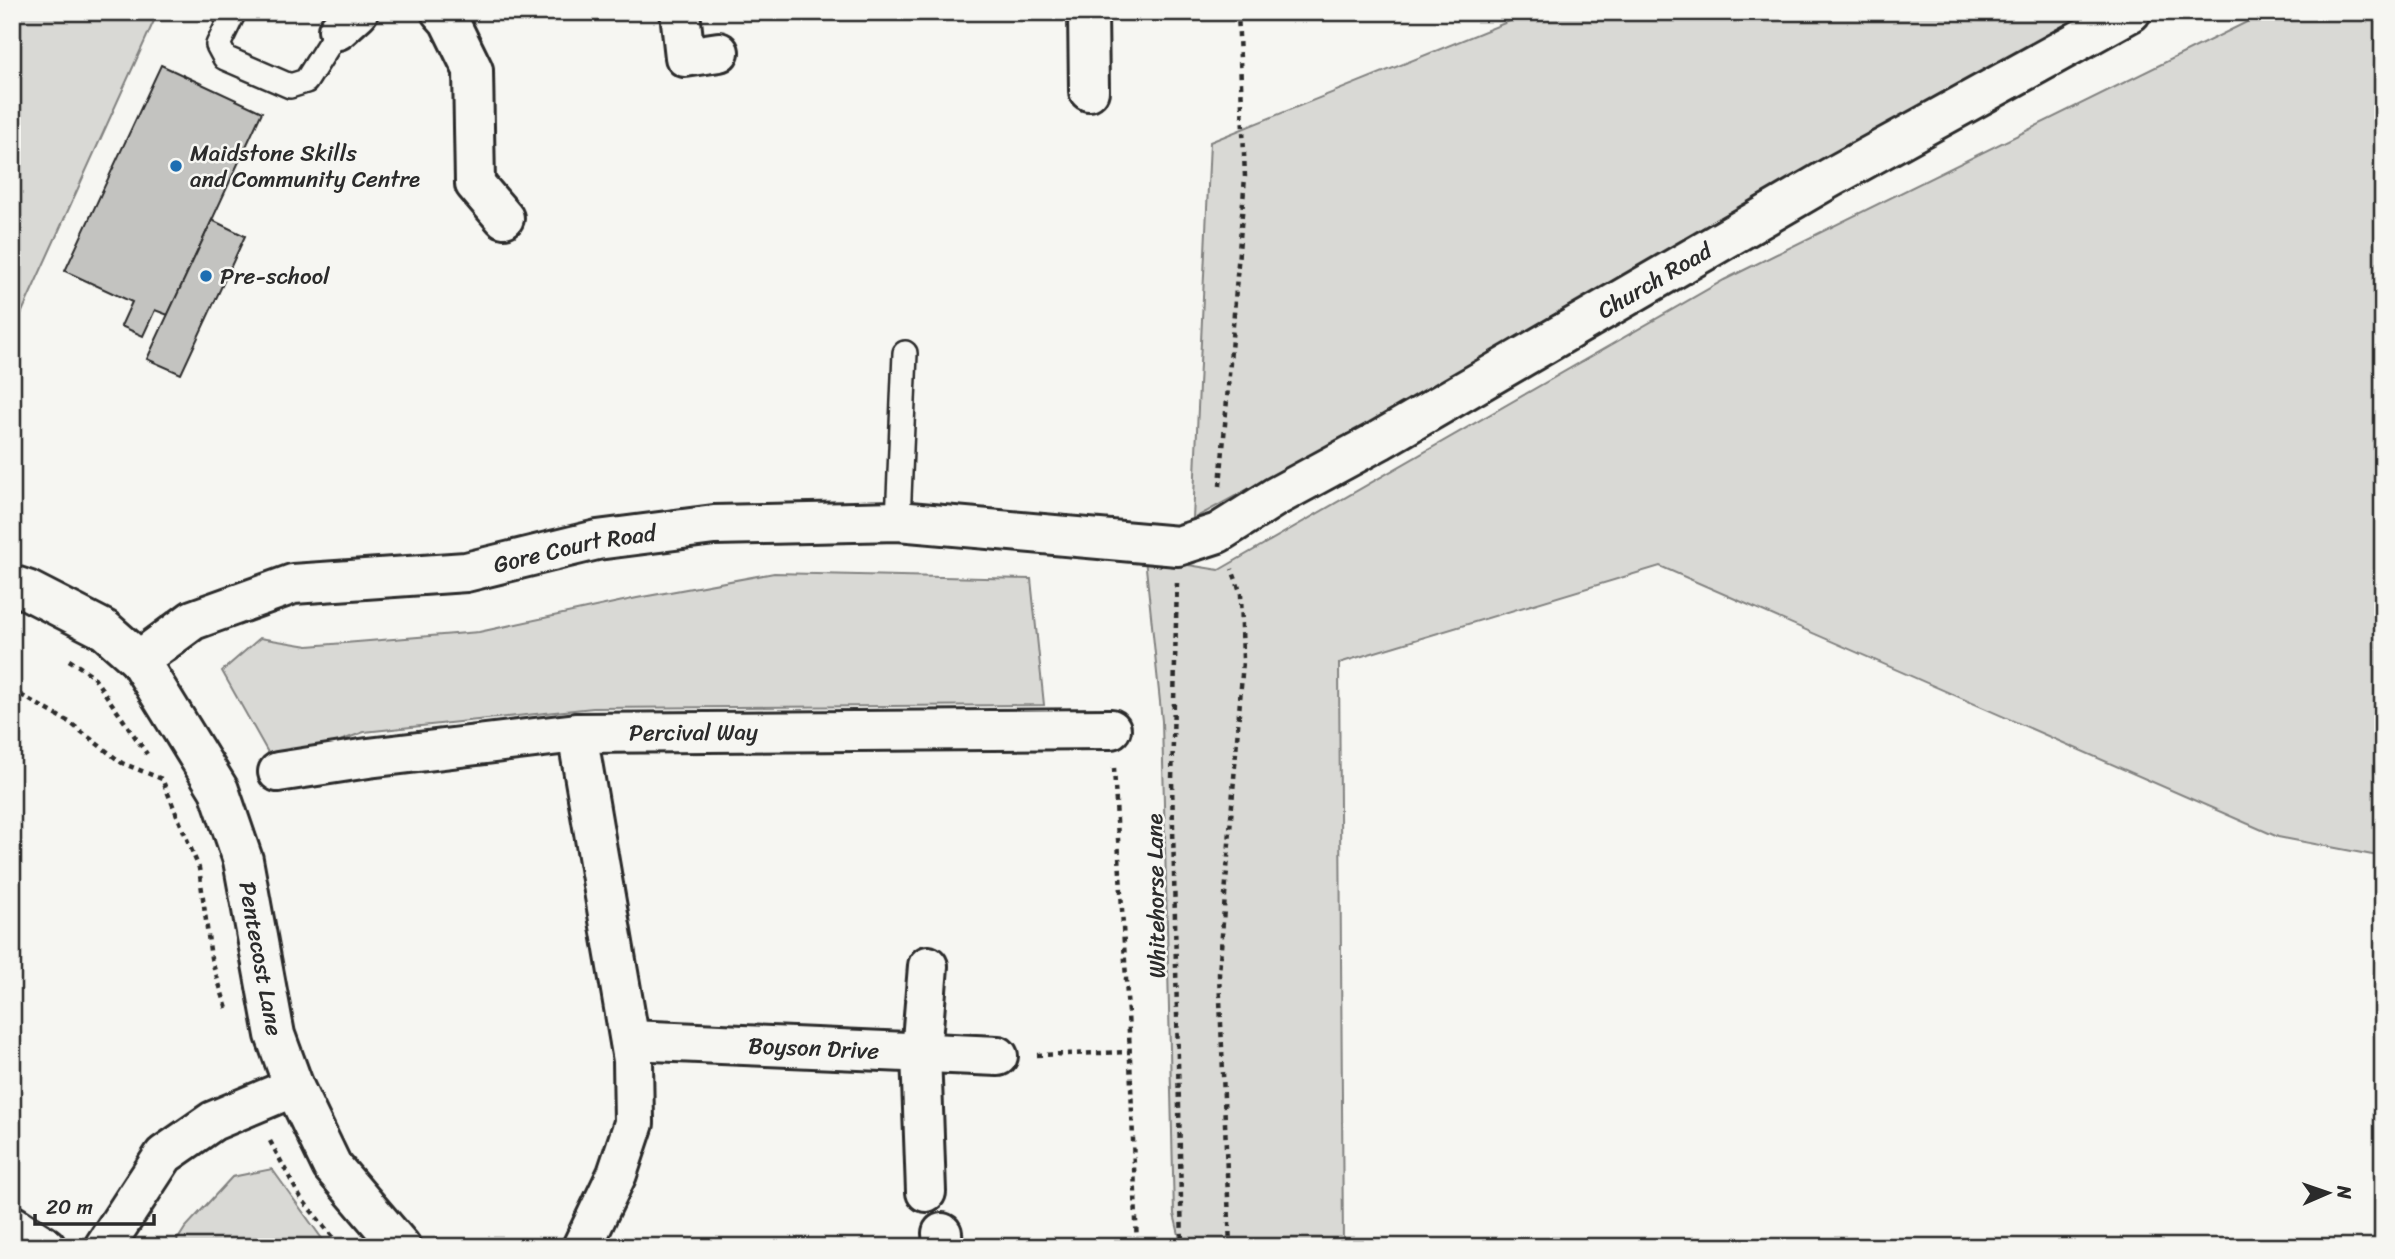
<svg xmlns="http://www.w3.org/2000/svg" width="2395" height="1259" font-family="Sriracha,sans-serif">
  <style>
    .green { fill: #d9d9d5; stroke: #828280; stroke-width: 2 }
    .building { fill: #c3c3c0; stroke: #2b2b2b; stroke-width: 2 }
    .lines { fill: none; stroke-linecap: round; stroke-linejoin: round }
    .lane-casing { stroke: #2b2b2b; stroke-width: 28 }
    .street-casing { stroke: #2b2b2b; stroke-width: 44 }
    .secondary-casing { stroke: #2b2b2b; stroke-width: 44 }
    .path { stroke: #2b2b2b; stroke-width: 4.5; stroke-dasharray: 5 5; stroke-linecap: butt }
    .lane { stroke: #f6f6f2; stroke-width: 23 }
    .street { stroke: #f6f6f2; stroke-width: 38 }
    .secondary { stroke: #f6f6f2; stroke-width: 38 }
    .poi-dot { fill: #1f6fb2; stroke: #f6f6f2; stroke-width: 2.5 }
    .labels { text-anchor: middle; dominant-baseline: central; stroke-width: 5; stroke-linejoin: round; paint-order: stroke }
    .poi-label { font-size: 23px; fill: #2b2b2b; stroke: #f6f6f2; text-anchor: start }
    .street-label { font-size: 23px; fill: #2b2b2b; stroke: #f6f6f2 }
  </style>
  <rect width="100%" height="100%" fill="#f6f6f2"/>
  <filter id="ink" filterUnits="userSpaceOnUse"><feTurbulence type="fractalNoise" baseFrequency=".0143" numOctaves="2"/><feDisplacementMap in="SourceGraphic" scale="14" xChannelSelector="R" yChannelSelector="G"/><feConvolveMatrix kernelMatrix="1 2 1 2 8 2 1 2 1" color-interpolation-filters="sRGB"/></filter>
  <g filter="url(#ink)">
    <!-- green -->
    <g class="green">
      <path d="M12,12h146l-146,322z"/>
      <path d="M1532,12h593l-932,507 17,-377z"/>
      <path d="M2267,12h116v845l-105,-20 -618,-271 -321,97 4,584h-161l-8,-33 -12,-493 -17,-163 74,12 505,-290z"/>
      <path d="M774,573l257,6 13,126 -451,3 -229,24 -89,33 -53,-94 38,-33 48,8 171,-14 158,-34z"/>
      <path d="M272,1169l56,78h-155l12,-19 47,-51z"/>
    </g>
    <!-- building -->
    <g class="building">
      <path d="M161,65l101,47 -94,203 -13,-5 -12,26 -22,-10 11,-24 -67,-31z"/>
      <path d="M212,220l33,16 -64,138 -34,-15z"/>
    </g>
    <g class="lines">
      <defs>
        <g id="lane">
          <path d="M234,12l-16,33 7,13 65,28 16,-5 32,-51"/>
          <path d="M898,521l7,-168"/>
        </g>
        <g id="street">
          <path d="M441,12l8,9 24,49 2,114 29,34"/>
          <path d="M680,12l5,45 34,-5"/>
          <path d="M1088,12l1,79"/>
          <path d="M338,30l20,-18"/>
          <path id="s1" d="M139,660l80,130 24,70 32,175 19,52 38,79 69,81"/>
          <path d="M577,733l56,327 1,63 -17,51 -35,73"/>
          <path id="s2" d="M278,772l90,-14 209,-25 534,-4"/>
          <path id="s3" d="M630,1040l368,16"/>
          <path d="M926,1192l-5,-139 7,-87"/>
          <path d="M12,1225l34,22"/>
          <path d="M942,1233l1,14"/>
          <path d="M104,1247l60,-92 49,-34 81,-34"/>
        </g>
        <g id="secondary">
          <path id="s4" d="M12,585l15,5 78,40 34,30 54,-40 100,-36 173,-12 131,-32 117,-15 184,-4 280,25 40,-13 57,-36 105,-57 450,-262 301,-166"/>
        </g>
      </defs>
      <!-- lane casing -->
      <use href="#lane" class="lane-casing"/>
      <!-- street casing -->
      <use href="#street" class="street-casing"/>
      <!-- secondary casing -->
      <use href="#secondary" class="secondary-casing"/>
      <!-- path -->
      <g class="path">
        <path d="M1220,486l25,-309 -7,-165"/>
        <path d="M1177,583l-5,197 10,467"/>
        <path d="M69,660l23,15 55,79"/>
        <path d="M12,690l57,32 53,41 40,16 37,89 12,90 16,51"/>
        <path d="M1114,768l15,264 8,215"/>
        <path d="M1037,1055l93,-3"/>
        <path d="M270,1141l30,56 41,50"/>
        <path d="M1230,1247l-11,-273 24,-313 -2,-67 -9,-25"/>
      </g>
      <!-- lane -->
      <use href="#lane" class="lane"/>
      <!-- street -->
      <use href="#street" class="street"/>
      <!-- secondary -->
      <use href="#secondary" class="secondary"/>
    </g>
  </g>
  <!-- markers -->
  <g class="poi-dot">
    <circle cx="176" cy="166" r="7"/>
    <circle cx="206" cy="276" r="7"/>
  </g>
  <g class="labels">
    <!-- poi labels -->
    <g class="poi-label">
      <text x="190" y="153">Maidstone Skills<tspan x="190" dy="26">and Community Centre</tspan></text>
      <text x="220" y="276">Pre-school</text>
    </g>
    <!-- street labels -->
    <g class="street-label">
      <text stroke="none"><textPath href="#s4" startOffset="1760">Church Road</textPath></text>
      <text stroke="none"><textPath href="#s4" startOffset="607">Gore Court Road</textPath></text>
      <text stroke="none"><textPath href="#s2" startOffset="418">Percival Way</textPath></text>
      <text transform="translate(1156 896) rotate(-91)">Whitehorse Lane</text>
      <text stroke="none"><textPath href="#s1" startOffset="327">Pentecost Lane</textPath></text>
      <text stroke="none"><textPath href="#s3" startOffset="184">Boyson Drive</textPath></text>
    </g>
  </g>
  <!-- margin -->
  <rect width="2395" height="1259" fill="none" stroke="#f6f6f2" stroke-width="42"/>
  <rect x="21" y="21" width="2353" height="1217" fill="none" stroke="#2b2b2b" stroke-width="2.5" filter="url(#ink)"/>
  <!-- north arrow -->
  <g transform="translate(2328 1193) rotate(88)" stroke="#f6f6f2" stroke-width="5" paint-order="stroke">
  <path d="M0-5L12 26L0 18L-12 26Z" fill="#2b2b2b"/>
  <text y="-10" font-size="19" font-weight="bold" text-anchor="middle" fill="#2b2b2b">N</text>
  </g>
  <!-- scale -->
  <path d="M35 1214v10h119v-10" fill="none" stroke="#2b2b2b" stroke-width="3.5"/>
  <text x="46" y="1214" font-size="21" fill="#2b2b2b" stroke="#f6f6f2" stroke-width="5" paint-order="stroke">20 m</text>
</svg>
